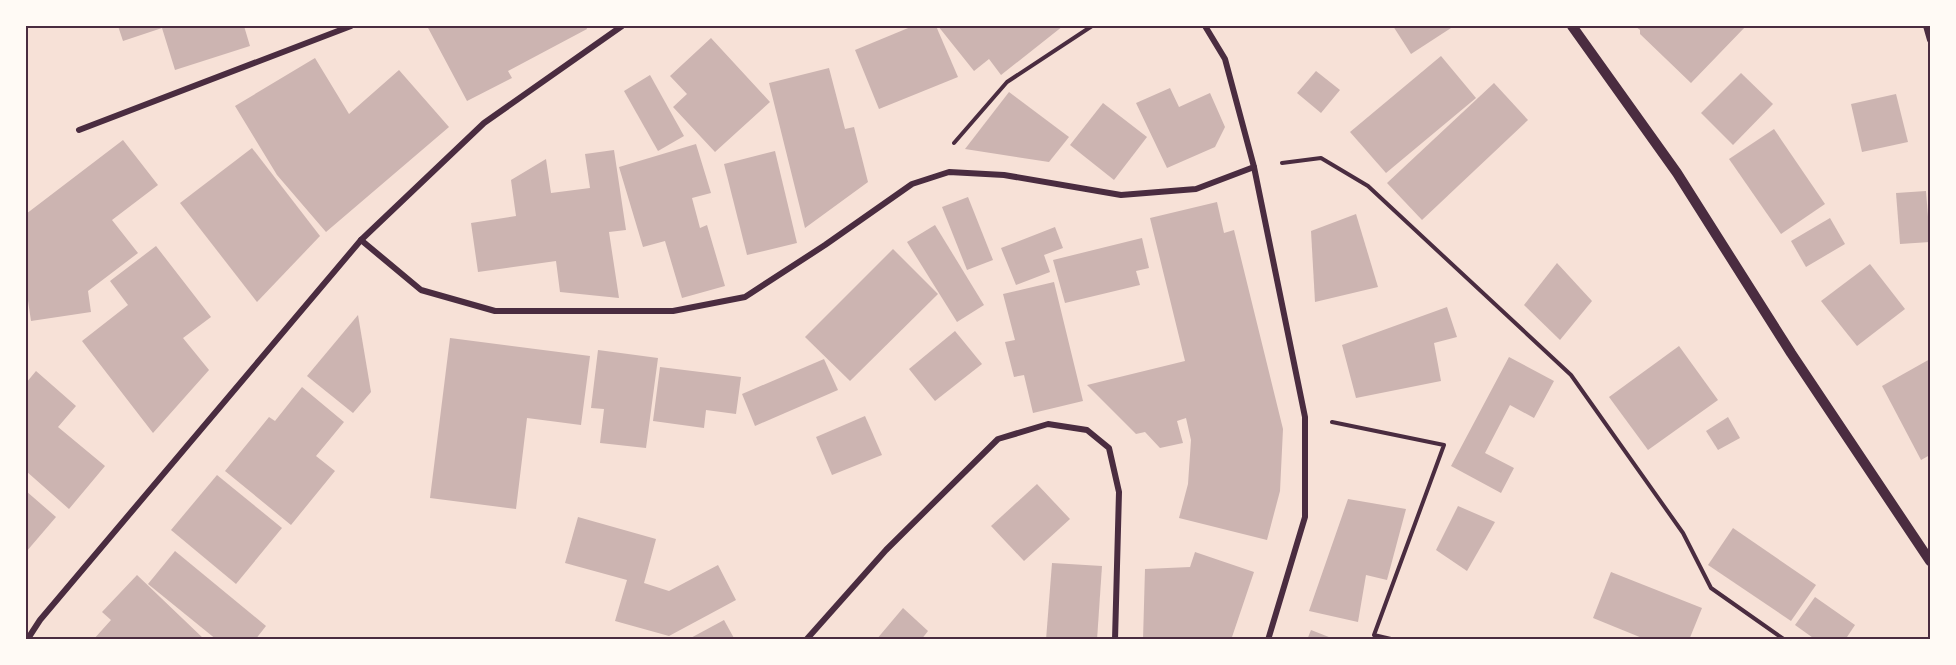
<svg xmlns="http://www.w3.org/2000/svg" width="1956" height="665" font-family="Jost,sans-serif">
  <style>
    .building { fill: #ccb4b1 }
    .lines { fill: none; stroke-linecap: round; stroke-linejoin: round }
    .path { stroke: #4a2c40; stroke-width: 4 }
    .minor { stroke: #4a2c40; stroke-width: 6 }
    .tertiary { stroke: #4a2c40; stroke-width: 10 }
    .neatline { fill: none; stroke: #4a2c40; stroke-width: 2 }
  </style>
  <rect width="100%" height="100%" fill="#f7e1d7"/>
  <!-- building -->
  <g class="building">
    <path d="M118,26h126l6,20 -75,24 -13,-42 -39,13z"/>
    <path d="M427,26h159l1,3 -79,42 4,7 -45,23z"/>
    <path d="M913,26h23l22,51 -79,32 -24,-59z"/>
    <path d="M938,26h125l-62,49 -12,-16 -15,12z"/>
    <path d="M1393,26h57l1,2 -40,26z"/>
    <path d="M1635,26h111l-55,57 -51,-49v-4z"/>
    <path d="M711,38l59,64 -55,50 -42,-45 14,-13 -17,-18z"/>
    <path d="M1441,56l35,42 -90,75 -36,-41z"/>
    <path d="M315,58l34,56 50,-44 50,57 -123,105 -49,-57 -42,-69z"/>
    <path d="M829,68l16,61 9,-2 14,55 -63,46 -36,-145z"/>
    <path d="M1316,71l24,19 -19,23 -24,-20z"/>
    <path d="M1741,73l32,31 -40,41 -32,-32z"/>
    <path d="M650,75l34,61 -26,15 -34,-60z"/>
    <path d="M1494,83l34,37 -106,100 -35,-37z"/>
    <path d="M1170,88l9,19 31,-14 15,34 -10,20 -48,21 -31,-65z"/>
    <path d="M1009,92l60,45 -20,25 -84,-13z"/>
    <path d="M1896,94l12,48 -46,10 -11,-48z"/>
    <path d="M1103,103l44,34 -33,43 -44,-35z"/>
    <path d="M1774,129l51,75 -44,30 -52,-75z"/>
    <path d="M123,140l35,45 -46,35 26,33 -50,38 3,21 -60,9 -5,-34v-73z"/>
    <path d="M696,144l15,49 -19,5 8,30 7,-3 18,61 -43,12 -17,-57 -22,6 -24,-80z"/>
    <path d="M252,148l68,88 -63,66 -77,-99z"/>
    <path d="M614,150l12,80 -17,2 10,66 -59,-6 -4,-31 -78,11 -7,-49 45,-7 -5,-36 35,-21 5,34 39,-5 -5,-34z"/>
    <path d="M775,151l22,92 -50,12 -23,-91z"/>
    <path d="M1926,191l4,51 -30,2 -4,-51z"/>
    <path d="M968,197l25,63 -26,10 -25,-63z"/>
    <path d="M1217,202l7,31 10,-3 49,199 -3,62 -13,49 -88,-22 9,-34 3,-44 -5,-22 -9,3 6,22 -23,5 -15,-16 -9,2 -49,-49 98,-24 -35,-143z"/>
    <path d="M1356,214l22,73 -63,15 -4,-71z"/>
    <path d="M1830,218l15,26 -39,23 -15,-26z"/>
    <path d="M935,225l49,80 -27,17 -50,-80z"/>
    <path d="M1055,227l8,21 -19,7 6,17 -34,13 -15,-37z"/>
    <path d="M1142,238l7,30 -13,3 4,14 -75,18 -12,-43z"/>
    <path d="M156,246l55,71 -28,21 26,32 -56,63 -71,-92 46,-36 -18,-24z"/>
    <path d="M893,249l45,45 -88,87 -45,-44z"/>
    <path d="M1557,263l35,38 -32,39 -36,-35z"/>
    <path d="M1870,264l35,45 -48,37 -36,-45z"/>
    <path d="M1054,282l29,119 -50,12 -9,-38 -10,2 -9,-35 10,-2 -12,-46z"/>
    <path d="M1447,307l10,30 -23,6 7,38 -85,17 -14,-53z"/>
    <path d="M358,315l13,77 -18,21 -46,-37z"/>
    <path d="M955,331l27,33 -47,37 -26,-32z"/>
    <path d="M450,338l140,18 -9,69 -54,-7 -11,91 -86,-11z"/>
    <path d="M1679,346l39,54 -70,50 -39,-53z"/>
    <path d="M598,350l60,8 -12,90 -46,-5 4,-34 -13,-1z"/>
    <path d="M1509,357l45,24 -20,37 -24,-13 -25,48 29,15 -13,25 -50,-27z"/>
    <path d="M824,359l14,31 -83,36 -13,-32z"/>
    <path d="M1930,359v96l-9,5 -39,-74z"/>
    <path d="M660,367l81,10 -5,37 -30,-4 -2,18 -51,-7z"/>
    <path d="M36,371l40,35 -18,21 47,39 -36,43 -43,-38v-88z"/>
    <path d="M302,387l42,35 -28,34 19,15 -44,54 -66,-54 44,-54 6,4z"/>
    <path d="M865,416l17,39 -50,20 -16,-38z"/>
    <path d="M1728,417l12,21 -22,12 -12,-19z"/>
    <path d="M217,475l65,53 -46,56 -65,-54z"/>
    <path d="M1037,484l33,35 -46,42 -33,-35z"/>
    <path d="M26,491l30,26 -30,35z"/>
    <path d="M1348,499l58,10 -19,71 -21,-5 -8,47 -49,-11z"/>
    <path d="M1458,506l37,16 -28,49 -31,-21z"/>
    <path d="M578,517l78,22 -12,44 25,8 49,-26 18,35 -67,36 -54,-15 12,-41 -62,-17z"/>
    <path d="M1733,528l83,57 -25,36 -83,-56z"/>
    <path d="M175,551l91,75 -11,14h-38l-69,-56z"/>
    <path d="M1195,552l59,20 -23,68h-88l2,-71 45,-2z"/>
    <path d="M1052,563l50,3 -5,74h-51z"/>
    <path d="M1611,572l91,36 -13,32h-42l-54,-22z"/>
    <path d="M137,575l68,65h-112l18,-20 -9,-8z"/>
    <path d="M1815,597l40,28 -10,15h-29l-21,-15z"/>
    <path d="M903,608l25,23 -7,9h-45z"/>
    <path d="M724,620l11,20h-48z"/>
    <path d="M1311,630l23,9v1h-27z"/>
  </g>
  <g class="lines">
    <!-- path -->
    <g class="path">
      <path d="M954,143l53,-61 85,-56"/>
      <path d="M1282,163l39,-5 47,28 203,189 112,158 28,55 74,52"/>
      <path d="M1332,422l112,23 -70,190 21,5"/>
    </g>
    <!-- minor -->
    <g class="minor">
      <path d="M1205,26l20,33 29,108 51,250v100l-37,123"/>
      <path d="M1926,26l4,14"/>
      <path d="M79,130l272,-104"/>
      <path d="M361,240l60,50 74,21h178l72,-14 80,-52 87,-61 37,-12 55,3 117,20 75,-6 58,-22"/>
      <path d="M27,640l13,-20 321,-380 123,-117 138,-97"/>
      <path d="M806,640l80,-90 112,-111 50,-15 39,6 22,18 10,44 -4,148"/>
    </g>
    <!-- tertiary -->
    <path class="tertiary" d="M1572,26l105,147 114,180 139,208"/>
  </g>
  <!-- border -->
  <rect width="1956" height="665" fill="none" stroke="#fffaf5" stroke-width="54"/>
  <rect x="27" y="27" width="1902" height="611" class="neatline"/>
</svg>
